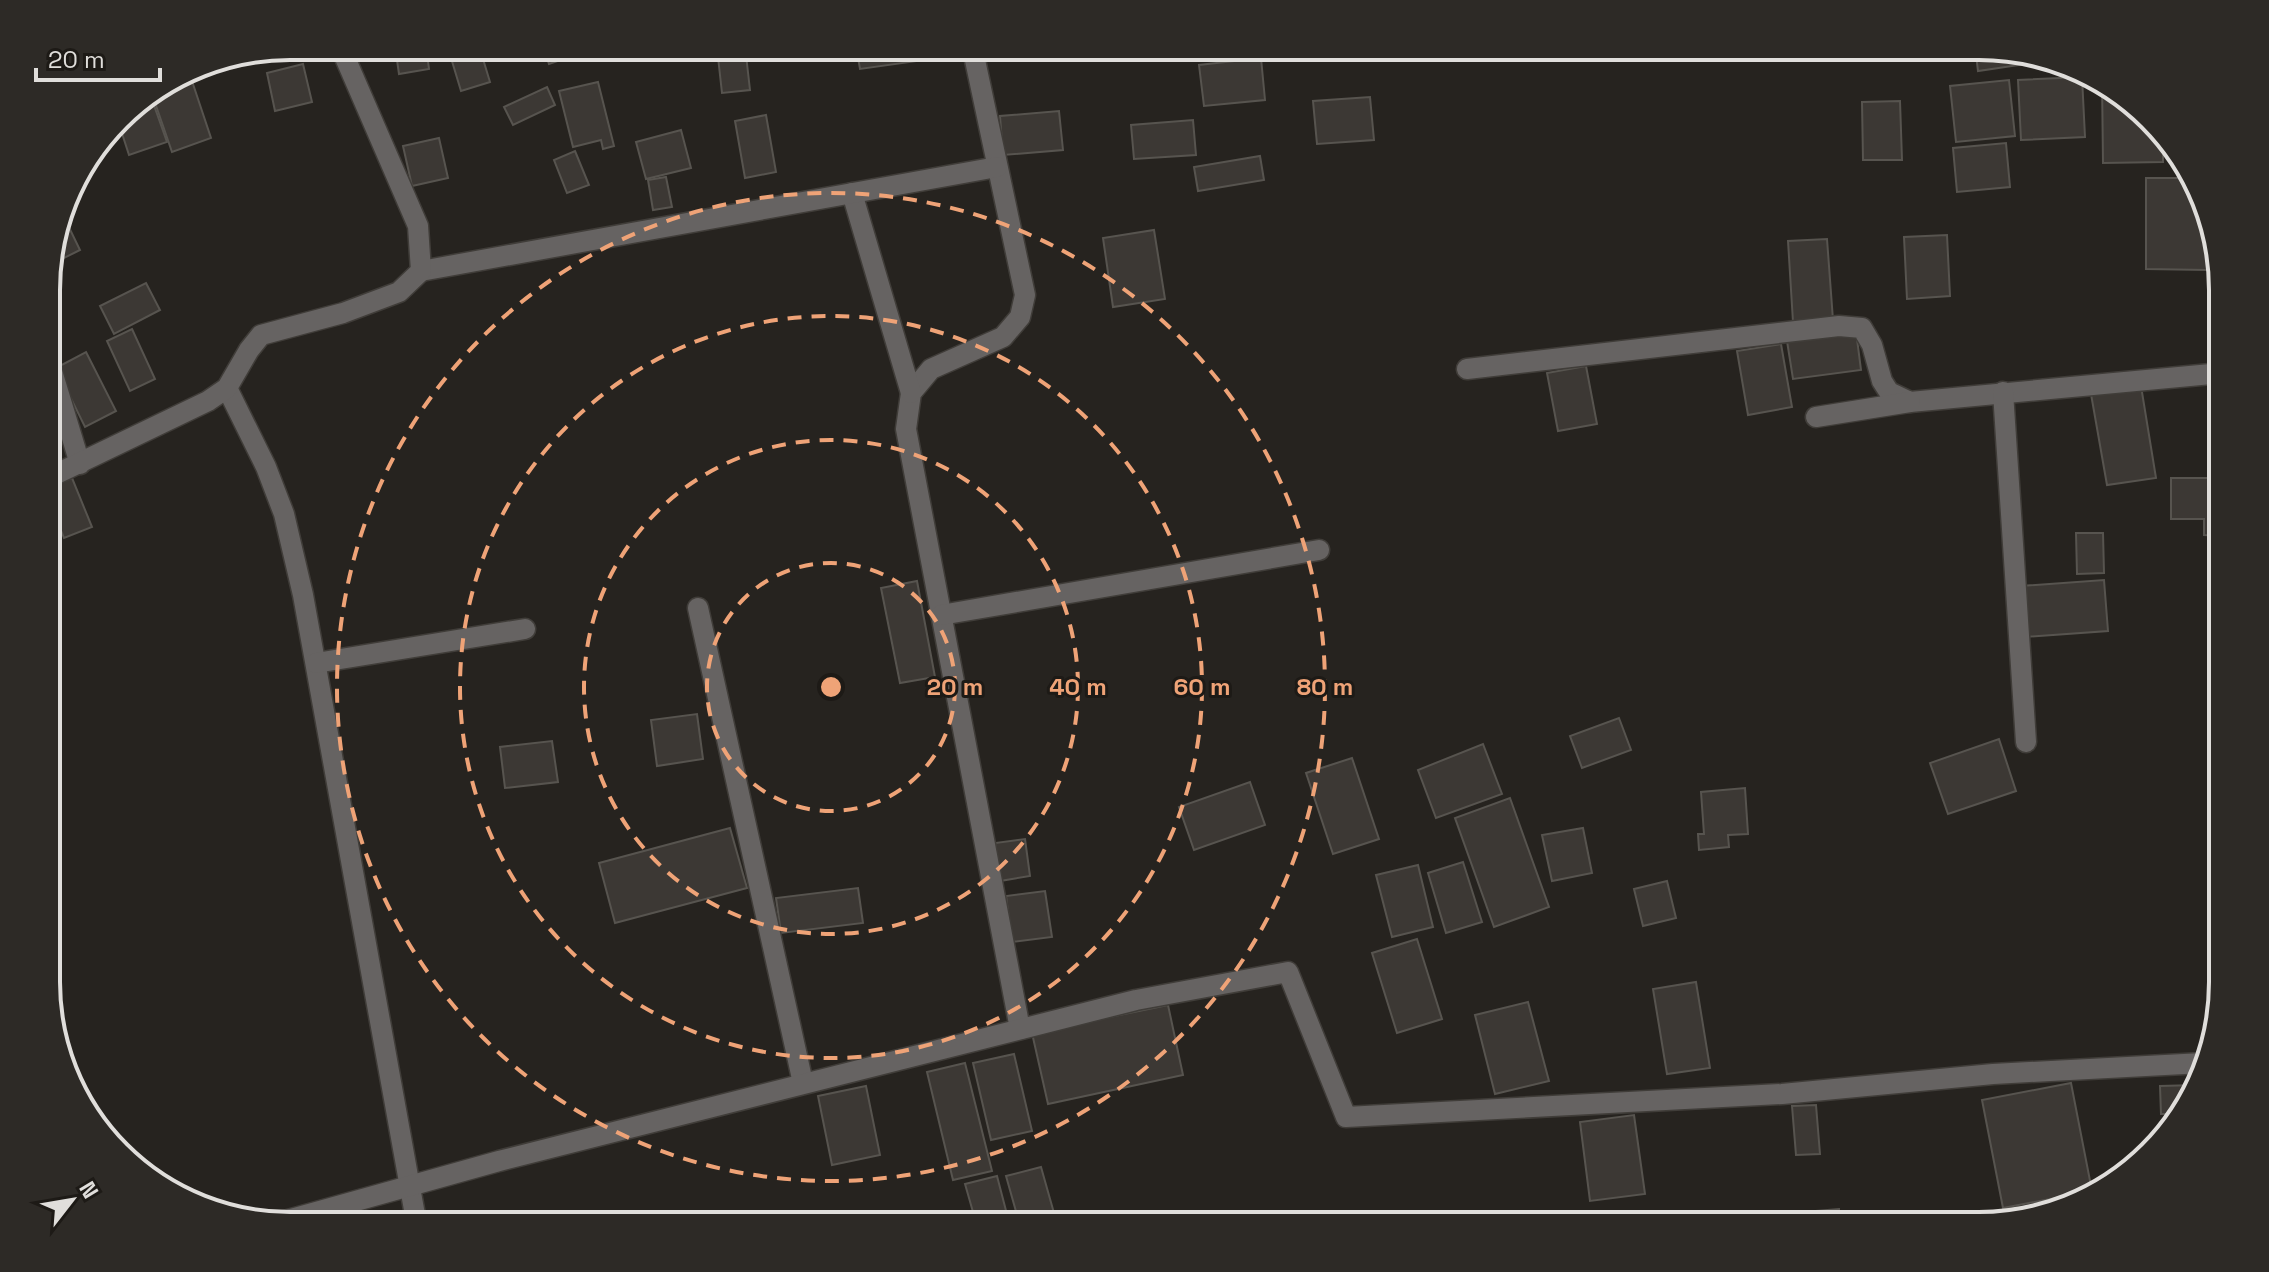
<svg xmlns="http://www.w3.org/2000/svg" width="2269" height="1272" font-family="'Space Grotesk',sans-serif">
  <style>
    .building { fill: #3c3834; stroke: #57544f; stroke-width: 2 }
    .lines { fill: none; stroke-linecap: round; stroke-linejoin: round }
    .street-casing { stroke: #403d39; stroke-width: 23 }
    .street { stroke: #666362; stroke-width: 20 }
    .ring { fill: none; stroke: #efa377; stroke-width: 4; stroke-dasharray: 14 10 }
    .rim { fill: none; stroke: #e0dedb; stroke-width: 4 }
    .centre { fill: #efa377; stroke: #1d1a16; stroke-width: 4 }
    .ring-label { font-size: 24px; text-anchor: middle; font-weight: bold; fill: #efa377; stroke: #1d1a16; stroke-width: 6; stroke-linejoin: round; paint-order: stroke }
  </style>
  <rect width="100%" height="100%" fill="#26231f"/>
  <!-- building -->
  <g class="building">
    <path d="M395,46h31l3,23 -30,5z"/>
    <path d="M543,46h58l-52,18z"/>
    <path d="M745,46l5,44 -28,3 -5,-45z"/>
    <path d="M856,46h95l2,10 -93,13z"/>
    <path d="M1975,46l50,12 1,6 -48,7z"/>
    <path d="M480,49l10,33 -29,9 -10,-33z"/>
    <path d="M1261,58l4,42 -61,6 -5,-41z"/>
    <path d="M303,64l9,38 -37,9 -8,-38z"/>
    <path d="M2082,77l3,60 -64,3 -3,-60z"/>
    <path d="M2009,80l6,56 -59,6 -6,-56z"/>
    <path d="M2102,80l61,57v25l-60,1z"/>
    <path d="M192,81l19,57 -39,14 -20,-58z"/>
    <path d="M598,82l16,64 -11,3 -2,-9 -28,7 -14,-56z"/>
    <path d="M547,87l8,18 -42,20 -9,-18z"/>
    <path d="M150,94l17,48 -38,13 -11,-34 11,-14z"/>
    <path d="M1370,97l4,43 -57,4 -4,-43z"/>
    <path d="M1900,101l2,59h-39l-1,-58z"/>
    <path d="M1059,111l4,39 -60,5 -3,-39z"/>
    <path d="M766,115l10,57 -31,6 -10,-57z"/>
    <path d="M1193,120l3,35 -62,4 -3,-34z"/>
    <path d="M681,130l10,38 -45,11 -10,-37z"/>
    <path d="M439,138l9,40 -36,8 -9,-40z"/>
    <path d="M2006,143l4,44 -53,5 -4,-44z"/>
    <path d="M575,151l14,34 -22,8 -13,-33z"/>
    <path d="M1260,156l4,24 -66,11 -4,-24z"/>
    <path d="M666,177l6,30 -19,3 -5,-30z"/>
    <path d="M2146,178h44l17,52v40l-61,-1z"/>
    <path d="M64,217l16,33 -32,16 12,-47z"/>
    <path d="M1154,230l11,69 -52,8 -10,-69z"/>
    <path d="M1947,235l3,61 -43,3 -3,-62z"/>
    <path d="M1827,239l6,81 -40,2 -5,-81z"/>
    <path d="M146,283l14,27 -46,24 -14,-28z"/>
    <path d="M132,329l23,50 -25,12 -23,-50z"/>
    <path d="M1856,331l5,39 -68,9 -6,-38z"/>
    <path d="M1781,344l11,63 -44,8 -11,-64z"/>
    <path d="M86,352l30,59 -31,16 -29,-59z"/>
    <path d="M1586,366l11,58 -39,7 -11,-58z"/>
    <path d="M2141,386l15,92 -49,7 -16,-91z"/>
    <path d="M72,478l20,49 -28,11 -16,-39v-12z"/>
    <path d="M2171,478h51v58l-18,-1v-16h-33z"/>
    <path d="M2076,533h27l1,40 -27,1z"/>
    <path d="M2104,580l4,51 -83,6 -4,-51z"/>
    <path d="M917,581l18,96 -35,6 -19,-95z"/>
    <path d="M697,714l6,45 -46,7 -6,-46z"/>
    <path d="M1619,718l12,32 -49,18 -12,-32z"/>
    <path d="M1999,739l17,52 -68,23 -18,-51z"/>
    <path d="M552,741l6,41 -53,6 -5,-41z"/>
    <path d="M1483,744l19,50 -66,24 -18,-48z"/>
    <path d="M1352,758l27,81 -46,15 -27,-81z"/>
    <path d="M1250,782l15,43 -71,25 -15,-43z"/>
    <path d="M1745,788l3,46 -20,1 1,12 -30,3 -1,-16h6l-3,-42z"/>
    <path d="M1510,798l39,109 -55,20 -39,-109z"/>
    <path d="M730,828l17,60 -132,35 -16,-60z"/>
    <path d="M1583,828l9,45 -40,8 -10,-46z"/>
    <path d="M1025,839l5,37 -30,5 -5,-38z"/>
    <path d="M1463,862l19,60 -36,11 -18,-60z"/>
    <path d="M1418,865l15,62 -41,10 -16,-62z"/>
    <path d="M1667,881l9,37 -33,8 -9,-37z"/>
    <path d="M858,888l5,35 -82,10 -5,-35z"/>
    <path d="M1045,891l7,46 -40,5 -6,-46z"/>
    <path d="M1417,939l25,80 -45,14 -25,-80z"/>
    <path d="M1696,982l14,86 -43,6 -14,-85z"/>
    <path d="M1528,1002l21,79 -54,13 -20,-79z"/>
    <path d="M1168,1005l15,70 -135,29 -16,-71z"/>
    <path d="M1014,1054l18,77 -41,9 -18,-77z"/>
    <path d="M965,1063l27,108 -39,9 -26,-108z"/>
    <path d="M2071,1083l21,108 -89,17 -21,-108z"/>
    <path d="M2196,1085l-6,18 -9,11h-20l-1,-28z"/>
    <path d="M866,1086l14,69 -48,10 -14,-69z"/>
    <path d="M1816,1105l4,49 -24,1 -4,-49z"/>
    <path d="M1634,1115l11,79 -55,7 -10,-79z"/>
    <path d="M1041,1167l13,46 -35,9 -13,-46z"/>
    <path d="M997,1176l13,50h-33l-12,-42z"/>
    <path d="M1839,1209l1,17h-74v-11z"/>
  </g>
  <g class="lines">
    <defs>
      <g id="street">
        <path d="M972,46l53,249 -5,22 -17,20 -72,32 -20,24 -5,36 114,600"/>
        <path d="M852,193l59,200"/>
        <path d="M421,271l576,-104"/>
        <path d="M48,358l32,106"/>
        <path d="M1467,369l372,-43 23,2 10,17 10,36 7,11 21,10 312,-29"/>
        <path d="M227,388l39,79 18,47 19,81 114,631"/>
        <path d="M2003,392l23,350"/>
        <path d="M1816,417l94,-15"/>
        <path d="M48,478l160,-77 19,-13 22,-38 12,-15 82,-22 56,-21 22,-21 -3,-45 -78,-180"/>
        <path d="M698,608l105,475"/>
        <path d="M941,615l378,-65"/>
        <path d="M316,663l209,-34"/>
        <path d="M277,1223l222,-62 637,-161 152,-28 58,145 436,-23 211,-20 210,-11"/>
      </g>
    </defs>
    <!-- street casing -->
    <use href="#street" class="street-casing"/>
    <!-- street -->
    <use href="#street" class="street"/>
  </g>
  <!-- distance rings -->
  <g class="ring">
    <circle cx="831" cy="687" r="124"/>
    <circle cx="831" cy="687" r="247"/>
    <circle cx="831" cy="687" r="371"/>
    <circle cx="831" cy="687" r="494"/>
  </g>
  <!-- crop -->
  <path d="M0 0H2269V1272H0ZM290 60H1979A230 230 0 0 1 2209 290V982A230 230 0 0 1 1979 1212H290A230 230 0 0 1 60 982V290A230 230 0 0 1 290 60Z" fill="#2d2a26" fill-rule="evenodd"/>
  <path class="rim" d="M290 60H1979A230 230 0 0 1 2209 290V982A230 230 0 0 1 1979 1212H290A230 230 0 0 1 60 982V290A230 230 0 0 1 290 60Z"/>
  <circle cx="831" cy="687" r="12" class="centre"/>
  <g class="ring-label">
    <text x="955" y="695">20 m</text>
    <text x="1078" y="695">40 m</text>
    <text x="1202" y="695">60 m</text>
    <text x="1325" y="695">80 m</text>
  </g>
  <!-- north arrow -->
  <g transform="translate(72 1200) rotate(59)" stroke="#1d1a16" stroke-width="6" paint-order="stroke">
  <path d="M0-6L14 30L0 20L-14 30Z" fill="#e0dedb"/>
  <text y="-12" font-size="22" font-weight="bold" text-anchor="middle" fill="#e0dedb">N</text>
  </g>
  <!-- scale -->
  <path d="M36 68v12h124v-12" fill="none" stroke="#e0dedb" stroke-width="4"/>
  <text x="48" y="68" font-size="24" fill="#e0dedb" stroke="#1d1a16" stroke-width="6" paint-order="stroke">20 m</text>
</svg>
